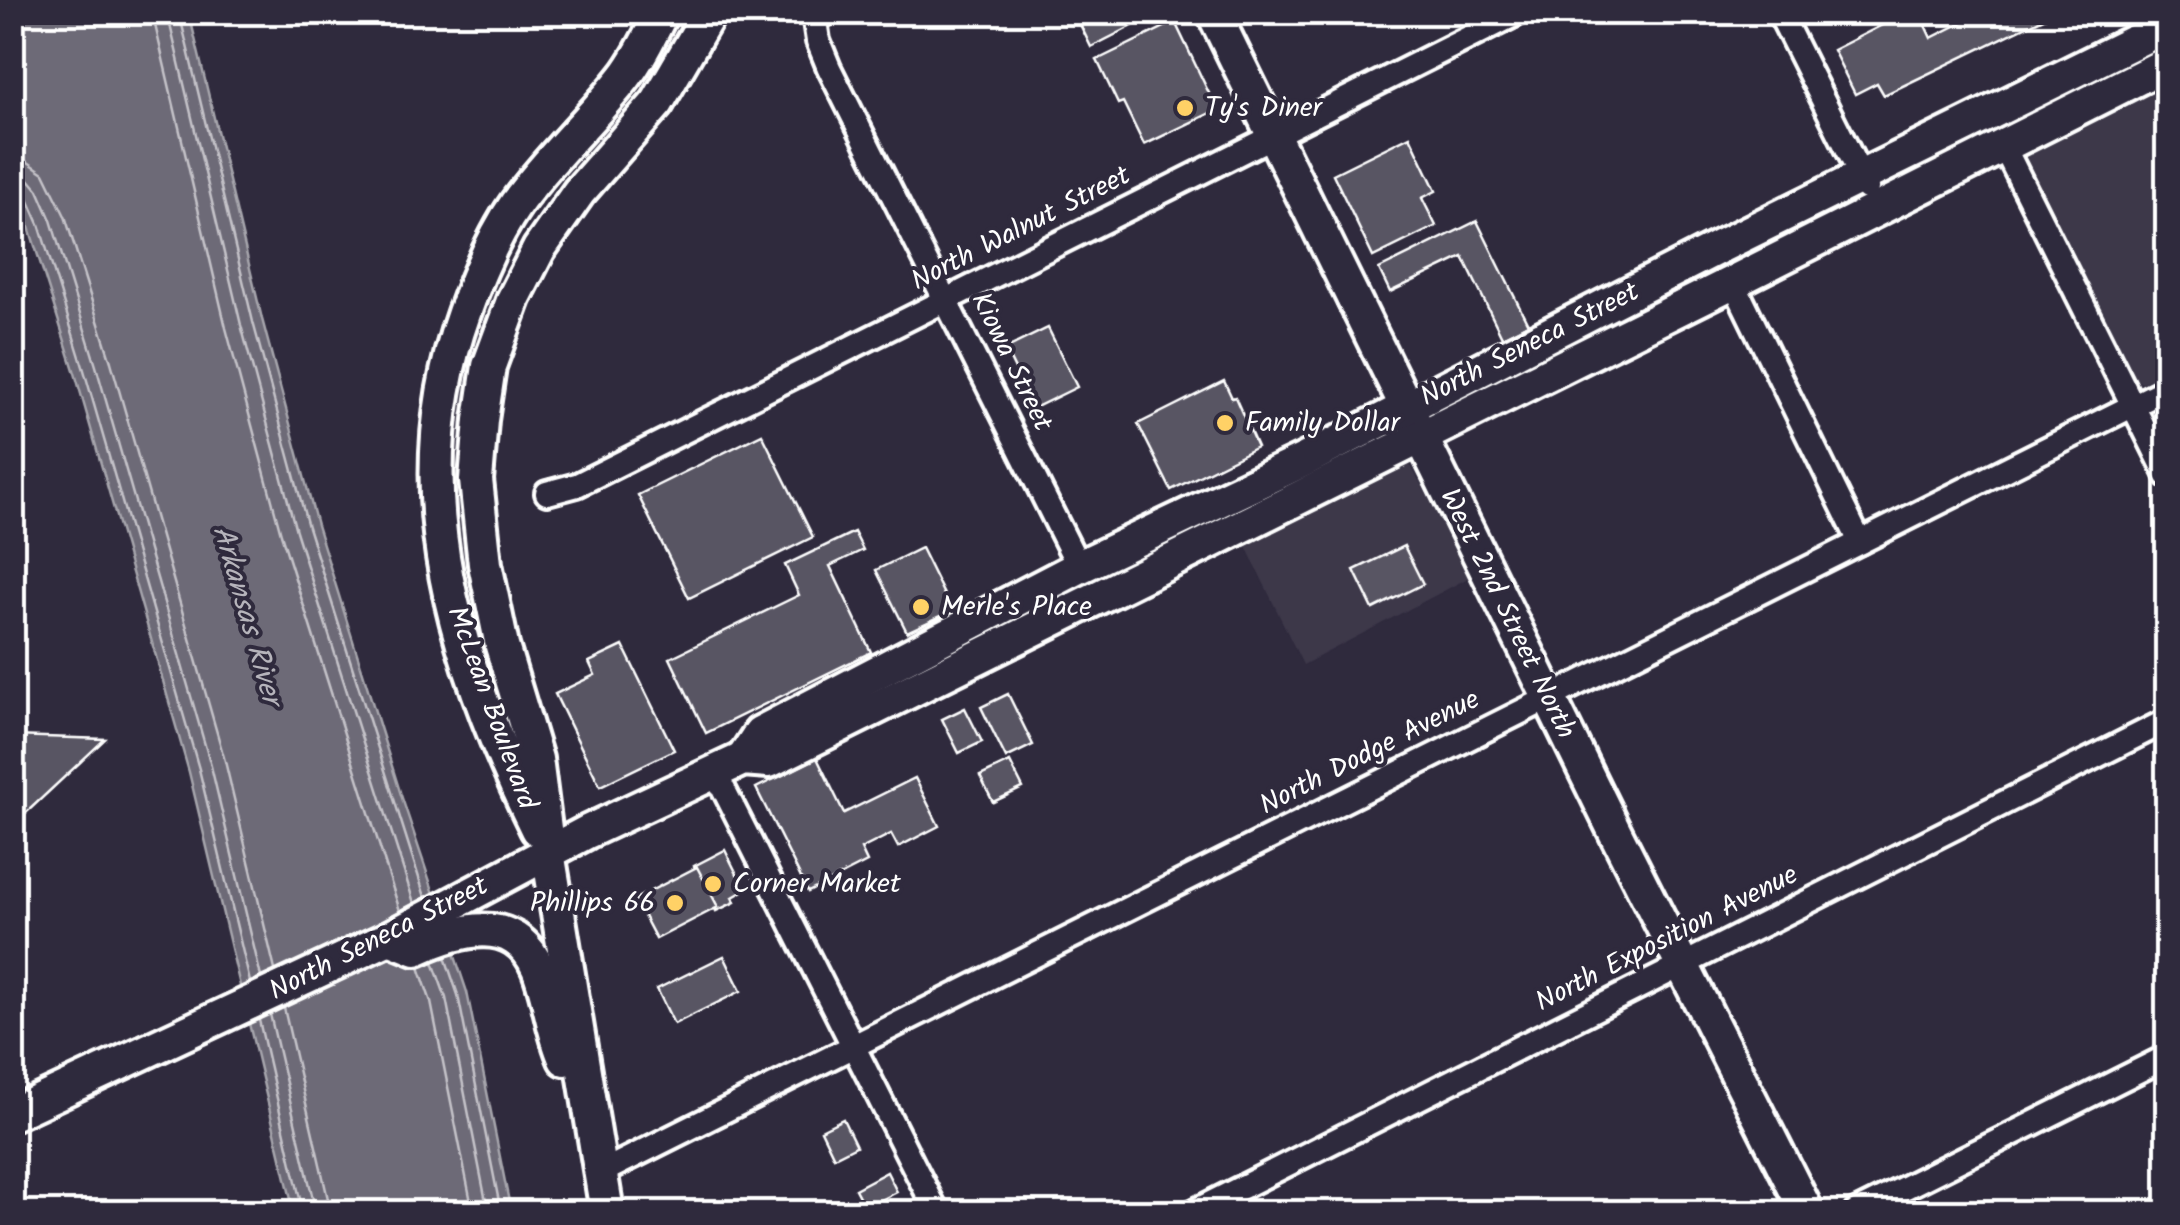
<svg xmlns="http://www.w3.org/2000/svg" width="2180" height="1225" font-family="Kalam,sans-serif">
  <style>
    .built { fill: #3c3749 }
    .water { fill: #6d6a77; stroke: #a7a6ad; stroke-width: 2.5 }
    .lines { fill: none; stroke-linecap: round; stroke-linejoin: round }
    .shore { stroke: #c5c3c9; stroke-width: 2.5 }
    .building { fill: #595564; stroke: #fff; stroke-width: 2.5 }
    .street-casing { stroke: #fff; stroke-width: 30 }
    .secondary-casing { stroke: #fff; stroke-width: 40 }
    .street { stroke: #2f2a3d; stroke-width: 22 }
    .secondary { stroke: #2f2a3d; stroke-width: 32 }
    .poi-dot { fill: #ffd166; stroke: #2f2a3d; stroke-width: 4 }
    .labels { text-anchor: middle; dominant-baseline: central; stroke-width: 8; stroke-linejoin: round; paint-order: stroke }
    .poi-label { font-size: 28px; fill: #fff; stroke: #2f2a3d; text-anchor: start }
    .street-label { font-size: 28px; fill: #fff; stroke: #2f2a3d }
    .water-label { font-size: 30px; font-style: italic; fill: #b6b4bb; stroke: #2f2a3d }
  </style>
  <rect width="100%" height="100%" fill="#2f2a3d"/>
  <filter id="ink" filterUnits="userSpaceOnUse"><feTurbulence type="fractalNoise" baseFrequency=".01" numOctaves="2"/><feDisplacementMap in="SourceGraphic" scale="20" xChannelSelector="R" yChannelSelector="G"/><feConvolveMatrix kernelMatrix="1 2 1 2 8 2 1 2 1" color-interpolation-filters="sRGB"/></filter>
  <g filter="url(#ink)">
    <!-- built -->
    <g class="built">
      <path d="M2167,81v292l-26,10 -13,-12 -101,-207v-10l7,-9z"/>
      <path d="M1402,463l9,3 61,110 -169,89 -61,-127z"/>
    </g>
    <!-- water -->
    <path class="water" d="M12,13h177l73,306 55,206 84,270 66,197 44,220h-217l-105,-440 -114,-399 -46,-146 -16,-39z"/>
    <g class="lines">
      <!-- shore -->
      <g class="shore">
        <path d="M152,12l74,316 55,206 119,377"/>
        <path d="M167,12l74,313 55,206 118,372"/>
        <path d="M179,12l74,310 55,205 117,370"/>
        <path d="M12,160l16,2 16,11 21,43 46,146 114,399 50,209"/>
        <path d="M12,175l16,3 10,12 13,30 45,146 115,400 50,211"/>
        <path d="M12,188l13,4 14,32 45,146 115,399 51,213"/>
        <path d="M445,957l13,38 43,217"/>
        <path d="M433,962l13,36 42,214"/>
        <path d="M419,967l12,35 42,210"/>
        <path d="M284,1008l47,204"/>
        <path d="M270,1014l46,198"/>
        <path d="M259,1020l44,192"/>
      </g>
    </g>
    <!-- building -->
    <g class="building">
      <path d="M1074,12h86l-69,35z"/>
      <path d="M1908,12h11l12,26 52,-26h73l-172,83 -7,-12 -22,11 -22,-44z"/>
      <path d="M1175,22l42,88 -73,35 -21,-43 -5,2 -21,-44z"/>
      <path d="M1410,136l26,55 -14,7 14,28 -63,31 -40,-83z"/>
      <path d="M1477,221l51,103 -26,13 -39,-80 -73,35 -11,-23z"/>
      <path d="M1048,328l29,59 -43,21 -29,-59z"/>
      <path d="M1224,381l8,17 3,-1 22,50 -86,43 -33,-66z"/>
      <path d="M762,434l51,103 -124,61 -51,-103z"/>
      <path d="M854,532l9,18 -33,16 41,86 -165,81 -36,-75 129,-63 -14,-30z"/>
      <path d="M1404,546l19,38 -50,25 -19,-39z"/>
      <path d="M921,548l31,63 -45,21 -31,-62z"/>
      <path d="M623,646l51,104 -74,36 -45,-92 40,-19 -6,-13z"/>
      <path d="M1008,694l25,51 -27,13 -25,-51z"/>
      <path d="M965,708l17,34 -23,11 -17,-34z"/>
      <path d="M12,736l93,3 -93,87z"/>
      <path d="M817,758l27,55 71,-35 24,48 -41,21 -7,-13 -30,15 6,13 -59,30 -52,-104z"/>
      <path d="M1010,762l13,26 -30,14 -13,-26z"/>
      <path d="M725,850l20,40 -12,7 2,5 -19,9 -22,-45z"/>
      <path d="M697,867l21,40 -62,32 -21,-40z"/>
      <path d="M724,956l17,35 -67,33 -17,-35z"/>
      <path d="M843,1119l13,27 -22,11 -13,-27z"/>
      <path d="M887,1172l10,20 -32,16 -10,-19z"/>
    </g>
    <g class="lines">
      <defs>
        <g id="street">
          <path d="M828,12l-13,9 3,20 11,27 250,499"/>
          <path d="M1779,12l88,176"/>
          <path d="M2004,147l164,329"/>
          <path d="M1733,282l127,260"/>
          <path d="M547,493l30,-8 943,-473"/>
          <path d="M715,772l222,440"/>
          <path d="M600,1173l1568,-785"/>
          <path d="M1193,1212l975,-492"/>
          <path d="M1856,1212l312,-156"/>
        </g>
        <g id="secondary">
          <path d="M1213,12l403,822 191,378"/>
          <path d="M743,759l17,-26 319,-166 225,-107 417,-214 447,-221"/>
          <path d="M537,829c-80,-163 -137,-337 -73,-516 13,-37 29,-76 52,-109 32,-45 74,-83 108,-126 15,-19 27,-44 38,-66"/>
          <path d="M389,938l27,11c42,-19 98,-37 122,19 12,29 14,62 27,91"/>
          <path d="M12,1114l377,-176 198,-106 128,-60 28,-13 26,2 964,-479 435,-219"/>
          <path d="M607,1212l-59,-360 -12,-93 -34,-113 -17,-82 -9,-84 5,-60 8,-54 25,-68 25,-49 40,-57 78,-89 53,-91"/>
        </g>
      </defs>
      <!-- street casing -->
      <use href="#street" class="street-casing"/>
      <!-- secondary casing -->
      <use href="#secondary" class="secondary-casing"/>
      <!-- street -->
      <use href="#street" class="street"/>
      <!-- secondary -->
      <use href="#secondary" class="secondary"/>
    </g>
  </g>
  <!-- markers -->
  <g class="poi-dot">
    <circle cx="1185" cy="108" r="10"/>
    <circle cx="1225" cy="423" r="10"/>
    <circle cx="921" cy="607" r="10"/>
    <circle cx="713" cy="884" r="10"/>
    <circle cx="675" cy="903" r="10"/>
  </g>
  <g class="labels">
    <!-- poi labels -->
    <g class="poi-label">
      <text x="1205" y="108">Ty's Diner</text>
      <text x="1245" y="423">Family Dollar</text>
      <text x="941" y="607">Merle's Place</text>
      <text x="733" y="884">Corner Market</text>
      <text x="655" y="903" text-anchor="end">Phillips 66</text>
    </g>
    <!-- street labels -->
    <g class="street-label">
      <text transform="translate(1021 229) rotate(-27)">North Walnut Street</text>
      <text transform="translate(1530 345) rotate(-27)">North Seneca Street</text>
      <text transform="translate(1011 362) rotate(64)">Kiowa Street</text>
      <text transform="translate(1507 614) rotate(64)">West 2nd Street North</text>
      <text transform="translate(491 708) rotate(70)">McLean Boulevard</text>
      <text transform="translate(1370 753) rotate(-27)">North Dodge Avenue</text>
      <text transform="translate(379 939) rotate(-27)">North Seneca Street</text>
      <text transform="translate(1667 939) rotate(-27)">North Exposition Avenue</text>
    </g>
    <!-- water labels -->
    <g class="water-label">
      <text transform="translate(246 615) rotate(74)">Arkansas River</text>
    </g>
  </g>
  <!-- margin -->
  <rect width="2180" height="1225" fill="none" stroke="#2f2a3d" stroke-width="50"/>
  <rect x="25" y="25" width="2130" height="1175" fill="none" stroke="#fff" stroke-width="4" filter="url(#ink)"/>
</svg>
